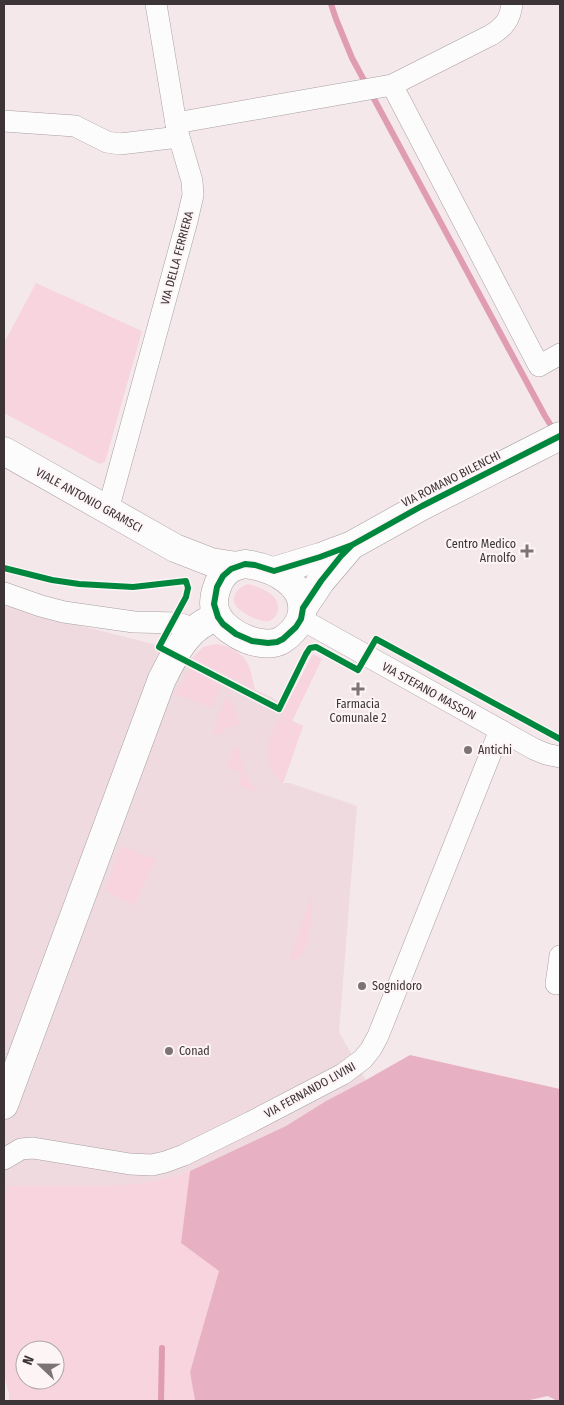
<svg xmlns="http://www.w3.org/2000/svg" width="564" height="1405" font-family="'Fira Sans Condensed',sans-serif">
  <style>
    .built { fill: #efdae0 }
    .green { fill: #f7d4de; fill-rule: evenodd }
    .forest { fill: #e8b0c3 }
    .lines { fill: none; stroke-linecap: round; stroke-linejoin: round }
    .stream { stroke: #df9cb3; stroke-width: 6 }
    .street-casing { stroke: #a89fa2; stroke-width: 22 }
    .secondary-casing { stroke: #a89fa2; stroke-width: 29 }
    .primary-casing { stroke: #a89fa2; stroke-width: 29 }
    .street { stroke: #fdfcfc; stroke-width: 21 }
    .secondary { stroke: #fdfcfc; stroke-width: 28 }
    .primary { stroke: #fdfcfc; stroke-width: 28 }
    .cycleway-casing { stroke: #fdf4f6; stroke-width: 9 }
    .cycleway { stroke: #00873e; stroke-width: 6 }
    .poi-dot { fill: #7d7376; stroke: #fdf4f6; stroke-width: 2 }
    .labels { text-anchor: middle; dominant-baseline: central; stroke-width: 4; stroke-linejoin: round; paint-order: stroke }
    .street-label { font-size: 12px; fill: #3d3437; stroke: #fdf4f6 }
    .poi-label { font-size: 12px; fill: #3d3437; stroke: #fdf4f6; text-anchor: start }
  </style>
  <rect width="100%" height="100%" fill="#f4e8eb"/>
  <!-- built -->
  <path class="built" d="M4,605l42,12 111,28 35,13 105,52 -5,11 11,5 -20,57h7l67,23 -18,226 27,48 -40,21 -40,25 -96,45 -31,9 -30,5 -122,1 -3,4z"/>
  <!-- green -->
  <g class="green">
    <path d="M36,283l106,48 -37,131 -5,2 -96,-51v-73l1,1z"/>
    <path d="M248,584c12,3 32,11 30,25 -1,6 -4,10 -9,12 -8,2 -27,-8 -32,-14 -8,-10 1,-20 11,-23z"/>
    <path d="M215,644c12,1 25,7 32,18 4,7 6,20 8,28l-63,-32 11,-11z"/>
    <path d="M313,654l9,5 -30,62 11,5 -20,57c-16,-11 -18,-29 -13,-47z"/>
    <path d="M190,669l31,17 -9,22 -37,-14z"/>
    <path d="M227,694l10,19 2,12 -11,2 -9,8 -7,-2z"/>
    <path d="M235,746l4,2c2,17 8,32 19,45l-20,-7 4,-13 -16,-6z"/>
    <path d="M121,846l35,13 -22,47 -29,-16z"/>
    <path d="M312,894c-1,17 2,66 -22,66v-2z"/>
    <path d="M190,1171l-9,72 38,28 -29,101 5,29h-186v-7l-5,-18v-186l3,-4 122,-1 30,-5zM25,1350h30v30h-30z"/>
  </g>
  <!-- forest -->
  <path class="forest" d="M410,1055l150,34v312h-3l-9,-5 -23,5h-330l-5,-29 29,-101 -38,-28 9,-72 96,-45 40,-25 40,-21z"/>
  <g class="lines">
    <!-- stream -->
    <g class="stream">
      <path d="M331,4l5,15 16,39 193,358 10,16"/>
      <path d="M161,1401l1,-53"/>
    </g>
    <defs>
      <g id="street">
        <path d="M512,4c-2,16 -8,23 -21,31l-99,50 147,281 21,-12"/>
        <path d="M4,121l71,5 32,16 13,2 59,-7"/>
        <path d="M176,123l216,-38"/>
        <path d="M108,510l79,-289 6,-26 -1,-14 -15,-51 -21,-126"/>
        <path d="M4,593l37,13 23,6 70,10 44,1 17,6"/>
        <path d="M301,619l233,130 12,5 14,3"/>
        <path d="M556,984l4,-28"/>
        <path d="M4,1159l17,-10 12,-1 97,16 22,1 13,-3 19,-7 67,-33 92,-48 20,-15 8,-10 7,-13 122,-306"/>
      </g>
      <g id="secondary">
        <path d="M274,571l46,-14 32,-12 70,-39 138,-70"/>
        <path d="M303,608l18,-27 28,-33"/>
      </g>
      <g id="primary">
        <path d="M4,451l171,97 36,14 26,4"/>
        <path d="M245,564c26,3 65,20 56,53 -3,9 -11,18 -19,23 -18,11 -54,-5 -64,-23 -9,-14 -1,-39 12,-48 5,-3 10,-4 15,-5z"/>
        <path d="M4,1105l158,-426c13,-25 26,-54 56,-62"/>
      </g>
    </defs>
    <!-- street casing -->
    <use href="#street" class="street-casing"/>
    <!-- secondary casing -->
    <use href="#secondary" class="secondary-casing"/>
    <!-- primary casing -->
    <use href="#primary" class="primary-casing"/>
    <!-- street -->
    <use href="#street" class="street"/>
    <!-- secondary -->
    <use href="#secondary" class="secondary"/>
    <!-- primary -->
    <use href="#primary" class="primary"/>
    <defs>
      <g id="cycleway">
        <path d="M352,545l-11,11 -20,25 -18,27 -2,11 -5,8 -13,12 -6,3 -9,1 -16,-2 -16,-7 -13,-10 -5,-7 -4,-13 3,-17 6,-11 8,-7 14,-5 10,1 19,6 46,-14 32,-12 70,-39 138,-70"/>
        <path d="M4,568l48,12 27,4 54,3 53,-6 2,7 -2,9 -27,50 120,62 27,-55 4,-6 6,-1 42,23 18,-31 184,100"/>
      </g>
    </defs>
    <!-- cycleway casing -->
    <use href="#cycleway" class="cycleway-casing"/>
    <!-- cycleway -->
    <use href="#cycleway" class="cycleway"/>
  </g>
  <!-- markers -->
  <g class="poi-dot">
    <path d="M524.5 543.5h5v5h5v5h-5v5h-5v-5h-5v-5h5z"/>
    <path d="M355.5 681.5h5v5h5v5h-5v5h-5v-5h-5v-5h5z"/>
    <circle cx="468" cy="750" r="5"/>
    <circle cx="362" cy="986" r="5"/>
    <circle cx="169" cy="1051" r="5"/>
  </g>
  <g class="labels">
    <!-- street labels -->
    <g class="street-label">
      <text transform="translate(177 258) rotate(-75)">VIA DELLA FERRIERA</text>
      <text transform="translate(451 479) rotate(-27)">VIA ROMANO BILENCHI</text>
      <text transform="translate(89 500) rotate(29)">VIALE ANTONIO GRAMSCI</text>
      <text transform="translate(429 691) rotate(29)">VIA STEFANO MASSON</text>
      <text transform="translate(310 1090) rotate(-29)">VIA FERNANDO LIVINI</text>
    </g>
    <!-- poi labels -->
    <g class="poi-label">
      <text x="516" y="544" text-anchor="end">Centro Medico<tspan x="516" dy="14">Arnolfo</tspan></text>
      <text x="358" y="704" text-anchor="middle">Farmacia<tspan x="358" dy="14">Comunale 2</tspan></text>
      <text x="478" y="750">Antichi</text>
      <text x="372" y="986">Sognidoro</text>
      <text x="179" y="1051">Conad</text>
    </g>
  </g>
  <!-- border -->
  <rect width="564" height="1405" fill="none" stroke="#3d3437" stroke-width="10"/>
  <!-- north arrow -->
  <g transform="translate(40 1365) rotate(292)"><circle r="24" fill="#fdf4f6" stroke="#b0a7aa"/>
  <path d="M0-4L9 19L0 12L-9 19Z" fill="#7d7376"/>
  <text y="-8" font-size="14" font-weight="bold" text-anchor="middle" fill="#3d3437">N</text>
  </g>
</svg>
